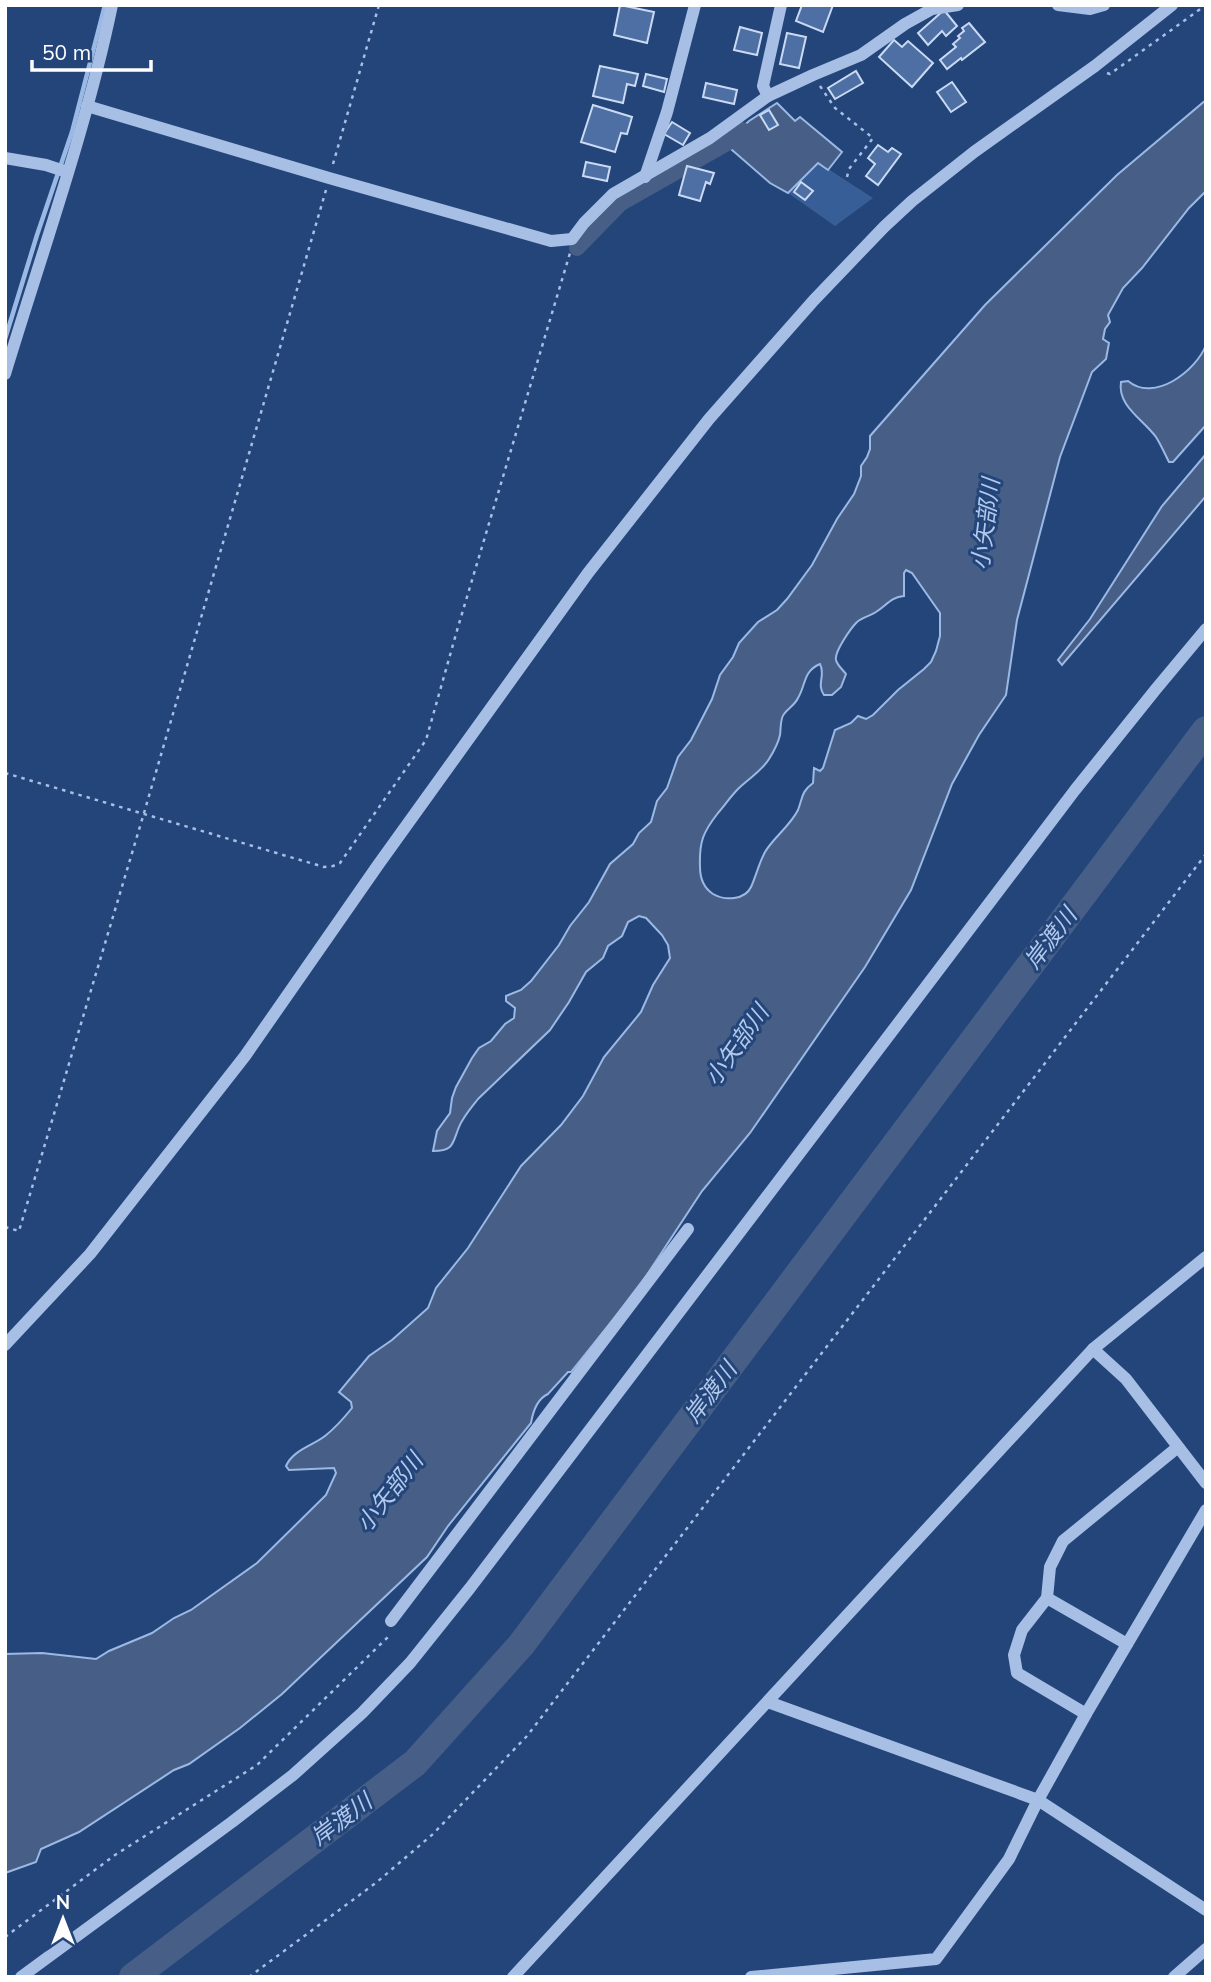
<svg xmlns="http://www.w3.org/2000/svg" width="1211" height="1982" font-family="Mulish,'Noto Sans JP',sans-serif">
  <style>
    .green { fill: #385e98 }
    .water { fill: #475f86; stroke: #9bb9e5; stroke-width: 2; fill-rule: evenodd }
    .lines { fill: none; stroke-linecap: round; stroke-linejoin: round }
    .stream { stroke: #9bb9e5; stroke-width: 4.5 }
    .canal { stroke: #475f86; stroke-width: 16 }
    .river { stroke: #475f86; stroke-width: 28 }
    .building { fill: #4d6fa3; stroke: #cadaf3; stroke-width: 2 }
    .path { stroke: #a7bfe4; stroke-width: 2.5; stroke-dasharray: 3.5 5; stroke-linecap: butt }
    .minor { stroke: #a7bfe4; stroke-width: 12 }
    .labels { text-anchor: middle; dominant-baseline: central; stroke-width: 6; stroke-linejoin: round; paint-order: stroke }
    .water-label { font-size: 23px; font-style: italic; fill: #b2c9ec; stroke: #24457a }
  </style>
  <rect width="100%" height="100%" fill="#24457a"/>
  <!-- green -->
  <path class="green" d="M819,163l54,35 -38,28 -47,-33z"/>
  <!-- water -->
  <g class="water">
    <path d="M1206,100v91l-17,17 -47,60 -19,20 -15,27 2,7 -5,7 -2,10 6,4 -3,16 -14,13 -32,85 -43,163 -11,75 -27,40 -27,49 -41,106 -46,77 -115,166 -48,58 -63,96 -68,85h-3l-20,22c-11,5 -15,17 -17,29l-83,103 -21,31 -145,137 -42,34 -51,36 -15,6 -95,62 -38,17 -5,13 -31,11v-219l37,-1 54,6 13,-8 43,-18 22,-15 17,-8 66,-47 69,-68 10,-22 -2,-5 -45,2 -3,-4c7,-16 26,-20 39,-30 10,-8 19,-18 27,-28l-1,-6 -12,-10 30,-36 23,-16 36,-32 8,-20 32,-40 53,-82 40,-41 22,-29 21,-39 37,-45 12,-27 17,-27 -2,-13 -6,-10 -16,-17 -7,-2 -11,6 -6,14 -14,10 -5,12 -17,14 -17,30 -19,28 -72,69c-7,9 -15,18 -19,28 -7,17 -5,24 -26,24l4,-20 13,-18 2,-15 4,-11 16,-29 7,-10 12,-7 14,-17 9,-6 1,-10 -9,-7v-5l15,-6 10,-9 28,-36 11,-19 19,-24 21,-38 23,-20 6,-11 12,-11 6,-21 10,-13 11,-31 13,-17 21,-41 8,-24 13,-18 6,-14 19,-21 19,-12 10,-11 25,-34 25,-46 17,-25 7,-18v-10l6,-9 3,-8v-13l115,-131 132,-130zM906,570l6,3 28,40v23l-4,15 -5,11 -7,7 -26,21 -25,25 -7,4 -8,-3 -7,7 -16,7 -12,38 -3,3 -6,-3 -1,15c-12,9 -10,14 -15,27 -8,16 -24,27 -33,42 -6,11 -9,24 -14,35 -6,13 -26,14 -38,7 -9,-6 -13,-16 -13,-27 -1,-25 3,-35 18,-54 7,-8 13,-17 20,-24 11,-11 23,-17 31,-30 5,-8 9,-15 11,-24 1,-7 0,-16 4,-21 4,-6 11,-9 14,-16 8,-13 5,-27 22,-34 6,11 -4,20 4,31h8l9,-8 5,-13c-3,-4 -9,-9 -10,-14 -2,-8 15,-32 21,-38 6,-5 13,-6 19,-10 11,-7 15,-15 28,-16v-23z"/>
    <path d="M777,103l18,18 5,-4 42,35 -14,18 -10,-7 -30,30 -18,-10 -46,-40 25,-22z"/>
    <path d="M1206,345v80l-33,37h-4c-4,-8 -8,-17 -13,-25 -12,-17 -39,-31 -35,-55l7,-1c26,22 68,-10 78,-36z"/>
    <path d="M1206,454v42l-144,169 -4,-5 32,-41 72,-113z"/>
  </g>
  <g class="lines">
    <!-- stream -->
    <path class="stream" d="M5,339l32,-104 35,-103 33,-127"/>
    <!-- canal -->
    <path class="canal" d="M577,248l44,-45 106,-60 15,-13"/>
    <!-- river -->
    <path class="river" d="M133,1977l282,-214 106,-118 685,-915"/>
  </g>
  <!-- building -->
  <g class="building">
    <path d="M620,5l34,7 -7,31 -33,-8z"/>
    <path d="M802,5h31l-10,27 -27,-11z"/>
    <path d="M944,10l13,16 -11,10 -4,-5 -14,14 -10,-12z"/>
    <path d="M969,23l16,19 -23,18 -1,-2 -14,11 -7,-9 16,-13 -3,-3 7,-6 -2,-2 6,-5 -2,-3z"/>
    <path d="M740,27l22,6 -5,22 -23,-5z"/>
    <path d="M787,33l19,4 -7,31 -19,-4z"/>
    <path d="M894,40l8,7 6,-6 25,22 -21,24 -33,-30z"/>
    <path d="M600,66l38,8 -3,12 -8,-2 -4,19 -30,-7z"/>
    <path d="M856,71l7,12 -28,16 -7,-11z"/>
    <path d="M646,74l21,5 -3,13 -21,-6z"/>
    <path d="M952,82l14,20 -15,10 -14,-20z"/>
    <path d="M706,83l31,7 -3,14 -31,-7z"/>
    <path d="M593,105l39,12 -5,17 -6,-1 -6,19 -34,-10z"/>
    <path d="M769,110l9,15 -9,5 -9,-15z"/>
    <path d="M672,122l18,11 -7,12 -19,-11z"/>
    <path d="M878,145l10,7 4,-4 9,6 -23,31 -12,-9 9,-12 -7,-6z"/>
    <path d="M586,162l24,5 -3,14 -24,-5z"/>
    <path d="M687,166l27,7 -4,11 -4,-2 -6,19 -21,-6z"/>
    <path d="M801,182l12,9 -8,9 -11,-8z"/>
  </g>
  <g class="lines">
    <!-- path -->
    <g class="path">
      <path d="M1107,73l3,1 96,-69"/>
      <path d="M820,86l15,22 38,30 -24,31 -3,12"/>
      <path d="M333,164l46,-159"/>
      <path d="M5,773l319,94 9,-1 7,-3 86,-123 32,-113 112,-374"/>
      <path d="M5,1227l14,4 125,-418 182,-623"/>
      <path d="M5,1937l110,-82 142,-90 132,-129"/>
      <path d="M249,1977l128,-95 56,-48 94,-98 679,-882"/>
    </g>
    <!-- minor -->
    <g class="minor">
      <path d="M1058,5l32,4 14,-4"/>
      <path d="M768,96l45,-21 48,-20 44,-31 27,-15 26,-4"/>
      <path d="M87,106l242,72 222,63 21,-2 12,-16 29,-29 97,-56 58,-42 -5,-10 18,-81"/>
      <path d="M5,158l41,7 21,7"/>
      <path d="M645,177l22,-65 28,-107"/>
      <path d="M5,374c37,-122 81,-244 107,-369"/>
      <path d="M5,1345l85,-91 155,-198 133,-191 210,-292 121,-154 105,-119 70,-73 28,-26 62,-49 121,-86 77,-61"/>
      <path d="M1093,1349l33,30 80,104"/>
      <path d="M1047,1598l80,46"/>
      <path d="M391,1621l297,-392"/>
      <path d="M768,1702l270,98 168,110"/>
      <path d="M1086,1714l-69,-41 -3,-18 8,-25 25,-32 3,-31 13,-26 115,-94"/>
      <path d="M21,1977l211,-155 61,-47 69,-62 48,-50 60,-75 605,-798 81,-101 50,-60"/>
      <path d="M513,1977l580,-628 113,-92"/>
      <path d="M751,1977l185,-18 73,-100 29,-59 48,-86 120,-204"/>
      <path d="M1174,1977l32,-28"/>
    </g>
  </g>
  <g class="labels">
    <!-- water labels -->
    <g class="water-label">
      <text transform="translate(985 524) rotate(-83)">小矢部川</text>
      <text transform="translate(1050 938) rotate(-53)">岸渡川</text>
      <text transform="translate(736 1045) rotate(-55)">小矢部川</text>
      <text transform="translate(710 1392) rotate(-53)">岸渡川</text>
      <text transform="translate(389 1492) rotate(-52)">小矢部川</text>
      <text transform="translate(341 1819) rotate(-37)">岸渡川</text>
    </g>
  </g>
  <!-- border -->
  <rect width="1211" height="1982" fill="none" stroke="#ffffff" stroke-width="14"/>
  <!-- north arrow -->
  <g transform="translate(63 1919)" stroke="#24457a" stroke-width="5" paint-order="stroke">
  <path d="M0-5L12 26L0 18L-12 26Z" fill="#ffffff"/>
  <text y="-10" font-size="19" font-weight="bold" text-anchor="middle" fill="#ffffff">N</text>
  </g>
  <!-- scale -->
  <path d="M32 60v10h119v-10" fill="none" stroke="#ffffff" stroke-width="3.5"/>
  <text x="42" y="60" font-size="21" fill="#ffffff" stroke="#24457a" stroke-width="5" paint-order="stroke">50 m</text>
</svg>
